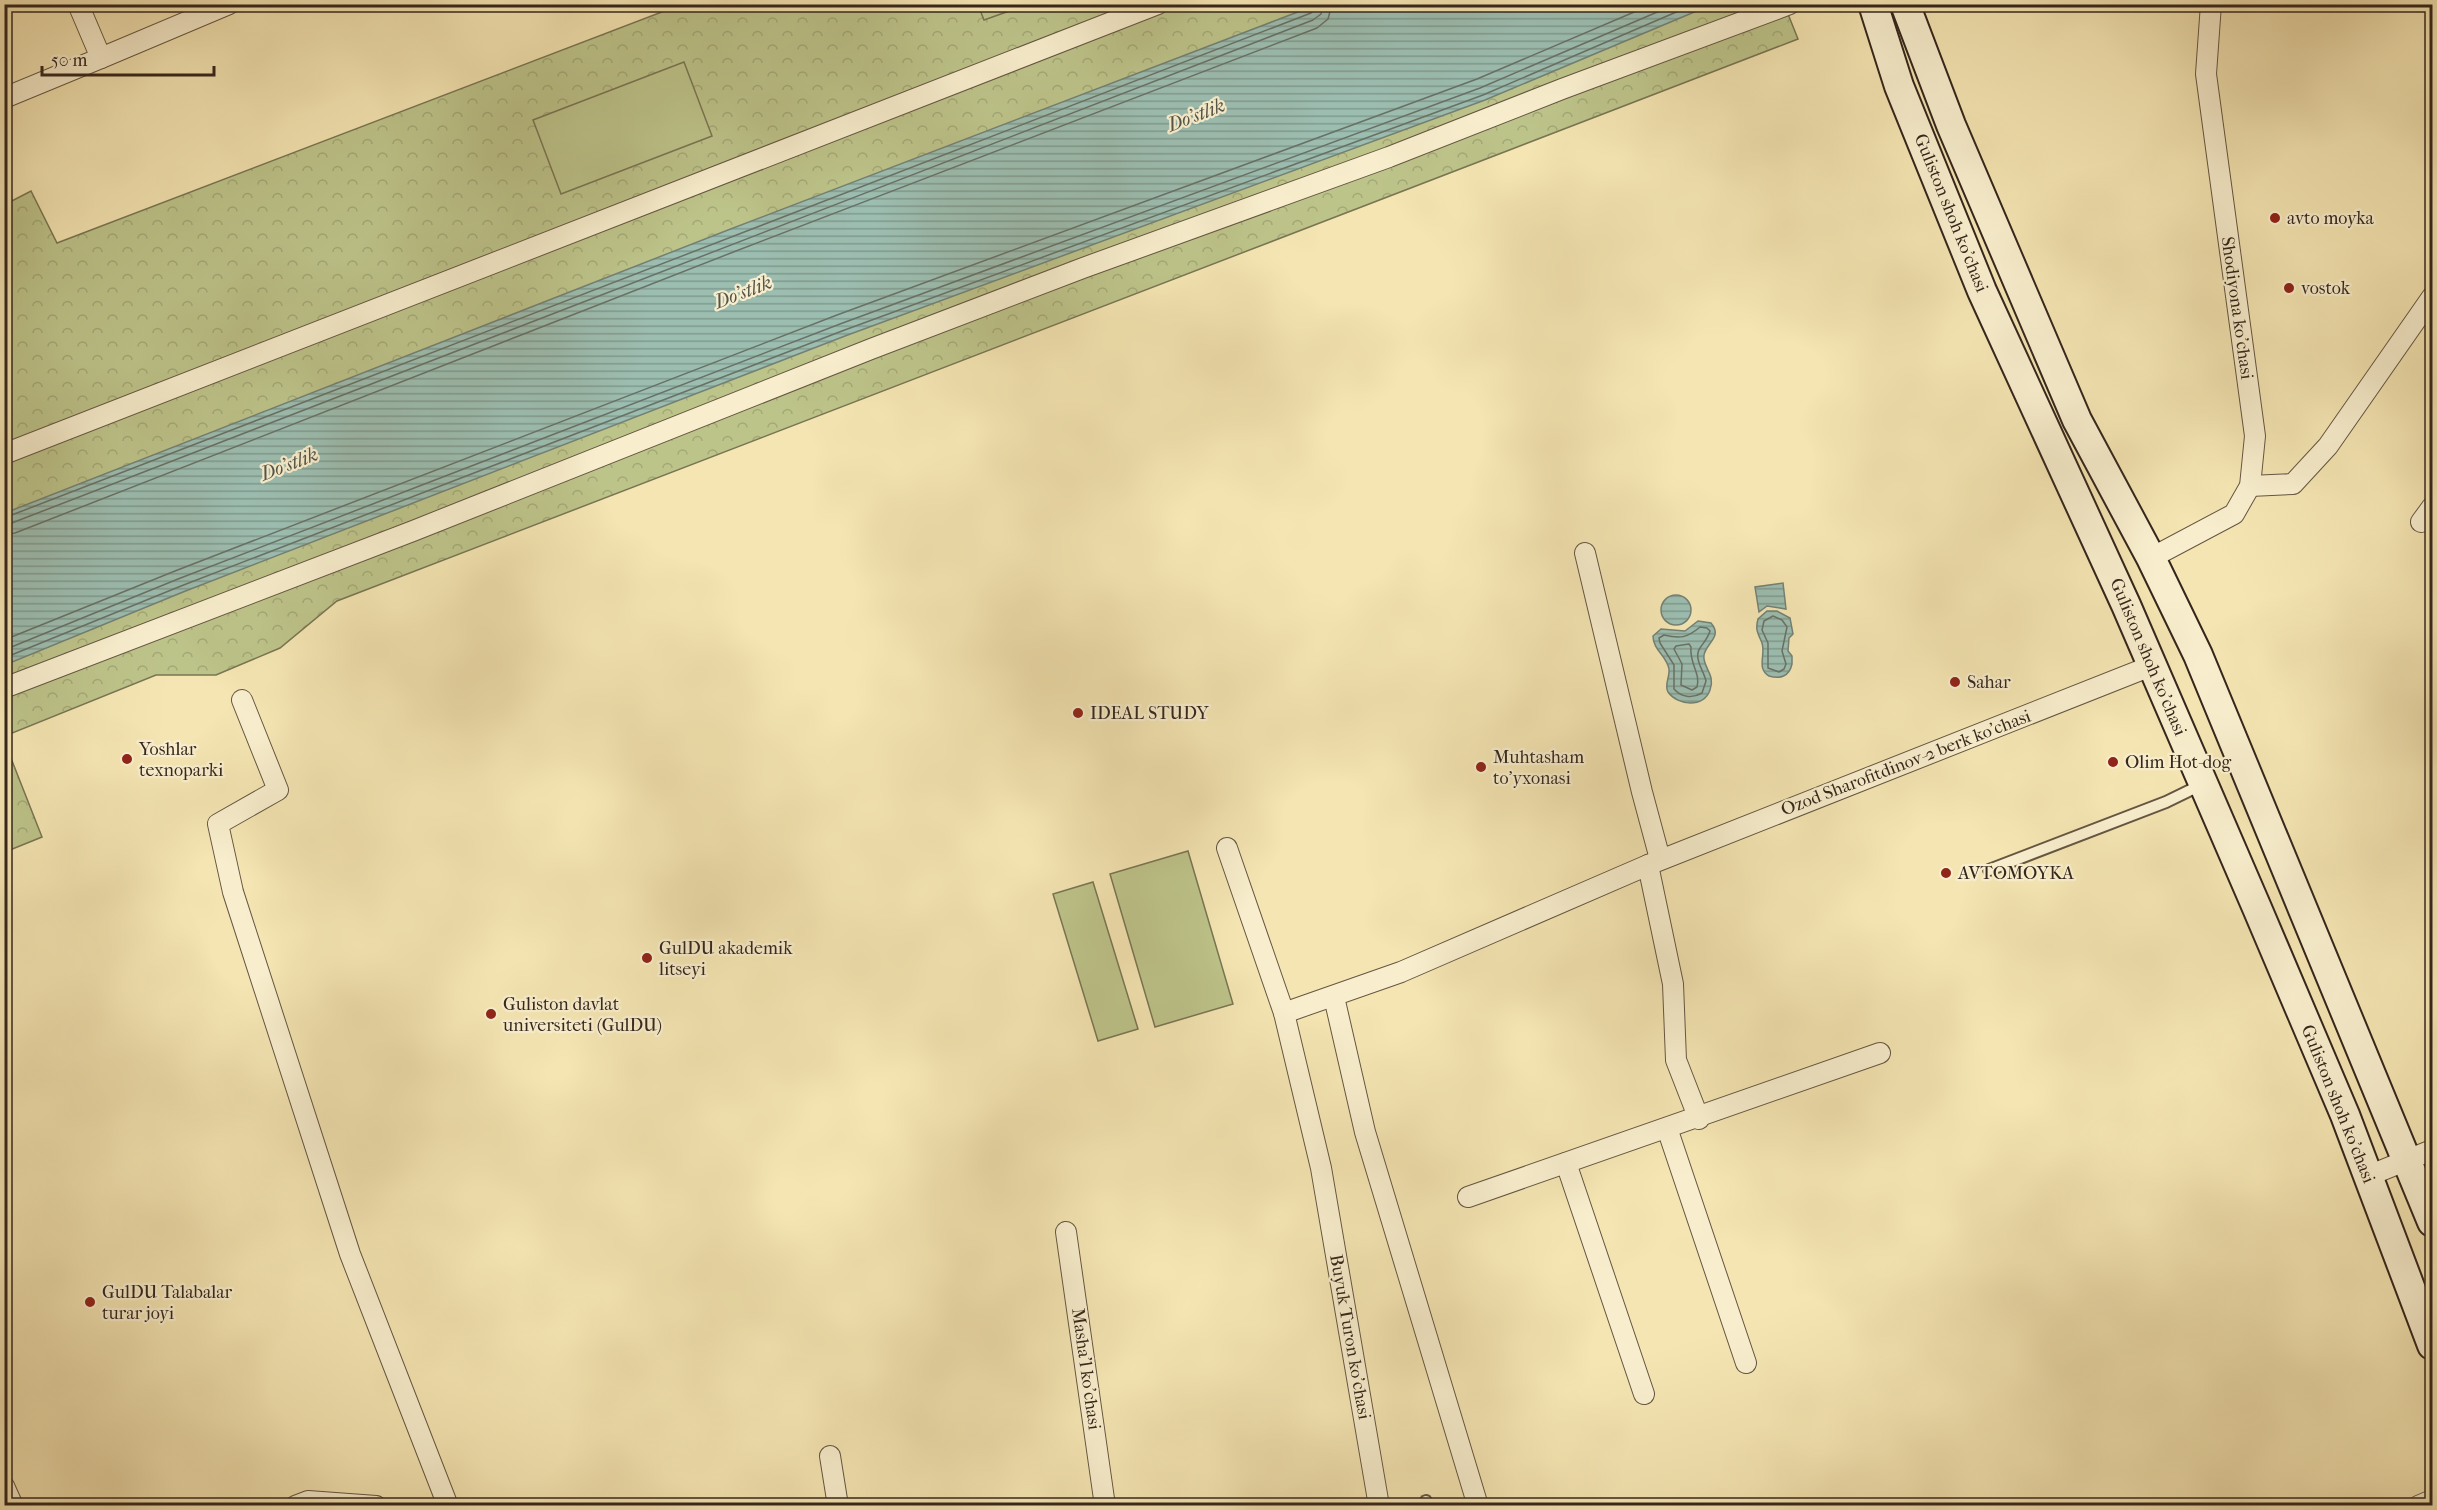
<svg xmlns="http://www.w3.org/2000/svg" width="2437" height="1510" font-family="'IM FELL French Canon',serif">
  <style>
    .park { fill: url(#park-crowns); stroke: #797553; stroke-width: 1.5 }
    .pitch { fill: #bdc48a; stroke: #797553; stroke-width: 1.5 }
    .water { fill: url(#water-rules); stroke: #738175; stroke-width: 1.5 }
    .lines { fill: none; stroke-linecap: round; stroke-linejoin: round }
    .shore { stroke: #687266; stroke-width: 1.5 }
    .lane-casing { stroke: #655642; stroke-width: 14 }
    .street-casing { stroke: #655642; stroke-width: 22 }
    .secondary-casing { stroke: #35261c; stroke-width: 32 }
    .lane { stroke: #f8eecd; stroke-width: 10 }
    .street { stroke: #f8eecd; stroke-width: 20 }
    .secondary { stroke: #f8eecd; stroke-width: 28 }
    .poi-dot { fill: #8f2418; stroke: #f8eecd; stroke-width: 2 }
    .labels { text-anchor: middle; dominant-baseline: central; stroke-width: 4.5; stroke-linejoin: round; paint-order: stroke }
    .street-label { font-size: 18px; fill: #35261c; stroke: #f8eecd }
    .poi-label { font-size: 18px; fill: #35261c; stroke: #f8eecd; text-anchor: start }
    .water-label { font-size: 20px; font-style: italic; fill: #545449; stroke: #f8eecd }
  </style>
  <defs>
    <pattern id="park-crowns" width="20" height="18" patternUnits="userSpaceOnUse" patternTransform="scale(1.5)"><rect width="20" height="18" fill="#bdc48a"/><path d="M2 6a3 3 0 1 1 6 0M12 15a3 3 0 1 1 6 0" fill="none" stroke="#a3a876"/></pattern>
    <pattern id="water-rules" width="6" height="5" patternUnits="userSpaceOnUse" patternTransform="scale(1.5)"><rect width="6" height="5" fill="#9cbeb1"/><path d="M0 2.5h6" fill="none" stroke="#809a8f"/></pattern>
  </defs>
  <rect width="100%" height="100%" fill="#f4e5b2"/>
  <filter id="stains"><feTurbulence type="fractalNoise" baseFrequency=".00333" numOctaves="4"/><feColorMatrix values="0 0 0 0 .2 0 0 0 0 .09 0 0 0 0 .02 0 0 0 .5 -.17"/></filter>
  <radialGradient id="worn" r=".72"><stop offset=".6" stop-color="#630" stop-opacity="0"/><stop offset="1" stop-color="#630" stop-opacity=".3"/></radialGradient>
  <!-- park -->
  <g class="park">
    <path d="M1784,4l14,35 -1461,562 -57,47 -64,27h-60l-151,61 -1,-531 27,-14 26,52 623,-238z"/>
    <path d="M5,743l37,94 -37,15h-1z"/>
  </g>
  <!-- pitch -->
  <g class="pitch">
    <path d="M978,5h48l-42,15z"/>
    <path d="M684,62l28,74 -151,58 -28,-74z"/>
    <path d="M1188,851l45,153 -78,23 -45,-153z"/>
    <path d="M1093,882l45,147 -40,12 -45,-147z"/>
  </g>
  <!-- water -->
  <g class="water">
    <path d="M1316,5h395l-226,95 -640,236 -662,256 -178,73v-152l723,-283z"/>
    <path d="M1783,583l3,26 -19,-3 -8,6 -4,-25z"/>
    <circle cx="1676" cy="610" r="15"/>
    <path d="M1767,611h10l13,7 3,16 -4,4 -1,13 4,5v8c-3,13 -12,15 -23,12 -13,-8 -3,-21 -7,-33 -4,-10 -7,-13 -4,-24z"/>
    <path d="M1698,621l13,2c12,14 -5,20 -7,32 -2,12 12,19 6,35 -6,18 -32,16 -42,2 -4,-7 2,-15 1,-23 -2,-13 -16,-19 -16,-33l8,-7 24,2z"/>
  </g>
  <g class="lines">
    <!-- shore -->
    <g class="shore">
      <path d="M4,518l1307,-505 4,-4v-5"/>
      <path d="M4,526l1309,-506 8,-6 2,-10"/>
      <path d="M4,535l11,-2 721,-282 581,-223 11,-9 4,-15"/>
      <path d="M1773,616l9,4 5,7 -5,24 4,13 -2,5 -5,3 -11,-4v-25l-6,-13 2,-9z"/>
      <path d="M1700,627l7,1 3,3c-2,7 -6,11 -10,17 -7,10 4,23 6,33l-4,12c-10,6 -21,4 -28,-4v-24l-14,-22 -1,-5 5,-3c16,4 23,3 36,-8z"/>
      <path d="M4,640l171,-69 662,-256 640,-236 176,-75"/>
      <path d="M1689,644l2,3c-2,16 10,27 6,40l-5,3 -11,-5 1,-21 -8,-15 2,-3z"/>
      <path d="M4,650l174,-71 662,-255 640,-236 196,-84"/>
      <path d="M4,658l177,-72 661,-255 641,-236 212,-91"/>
    </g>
    <defs>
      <g id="lane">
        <path d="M1989,870l177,-68 37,-18"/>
        <path d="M1426,1501l1,5"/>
      </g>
      <g id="street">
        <path d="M101,58l128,-54"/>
        <path d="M4,98l97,-40 -23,-54"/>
        <path d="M4,454l1154,-450"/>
        <path d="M2250,486l43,-2 35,-38 104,-149"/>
        <path d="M2421,522l11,-15"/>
        <path d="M1585,553l57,239 18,67"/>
        <path d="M2151,558l83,-44 16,-28 5,-50 -49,-362 5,-70"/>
        <path d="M4,688l409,-157 458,-182 212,-81 306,-111 173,-68 228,-85"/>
        <path d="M242,700l36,90 -60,34 15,68 117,362 98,252"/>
        <path d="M1227,848l57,165"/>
        <path d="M1334,997l31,135 113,374"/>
        <path d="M1699,1119l-23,-59 -3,-76 -25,-119 503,-199"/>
        <path d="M1667,1128l79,235"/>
        <path d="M1566,1163l78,231"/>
        <path d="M2368,1176l64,-26"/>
        <path d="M1468,1197l412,-144"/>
        <path d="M1066,1232l39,274"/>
        <path d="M830,1456l8,50"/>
        <path d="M4,1486l9,20"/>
        <path d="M295,1506l13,-5 68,5"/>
        <path d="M1379,1506l-58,-338 -37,-155 117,-41 247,-107"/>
        <path d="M2418,1506l14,-6"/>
      </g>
      <g id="secondary">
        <path d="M1873,4l26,82 83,205 144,314 131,303 88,207 87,230"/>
        <path d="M1905,4l46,121 126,295 74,138 47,97 234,567"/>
      </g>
    </defs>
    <!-- lane casing -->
    <use href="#lane" class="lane-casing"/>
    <!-- street casing -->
    <use href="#street" class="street-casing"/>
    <!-- secondary casing -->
    <use href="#secondary" class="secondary-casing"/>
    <!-- lane -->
    <use href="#lane" class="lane"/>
    <!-- street -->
    <use href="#street" class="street"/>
    <!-- secondary -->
    <use href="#secondary" class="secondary"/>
  </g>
  <!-- markers -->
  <g class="poi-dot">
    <circle cx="2275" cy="218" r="6"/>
    <circle cx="2289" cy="288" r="6"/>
    <circle cx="1955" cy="682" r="6"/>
    <circle cx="1078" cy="713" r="6"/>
    <circle cx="127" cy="759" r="6"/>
    <circle cx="2113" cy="762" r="6"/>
    <circle cx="1481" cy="767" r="6"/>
    <circle cx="1946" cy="873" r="6"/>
    <circle cx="647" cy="958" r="6"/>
    <circle cx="491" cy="1014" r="6"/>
    <circle cx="90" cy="1302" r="6"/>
  </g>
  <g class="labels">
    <!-- street labels -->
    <g class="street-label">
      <text transform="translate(1951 213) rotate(68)">Guliston shoh ko'chasi</text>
      <text transform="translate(2237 308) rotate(82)">Shodiyona ko'chasi</text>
      <text transform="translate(2148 657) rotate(67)">Guliston shoh ko'chasi</text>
      <text transform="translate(1906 763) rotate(-21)">Ozod Sharofitdinov-2 berk ko'chasi</text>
      <text transform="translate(2338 1104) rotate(68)">Guliston shoh ko'chasi</text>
      <text transform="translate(1350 1337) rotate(80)">Buyuk Turon ko'chasi</text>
      <text transform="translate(1086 1369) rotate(82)">Masha'l ko'chasi</text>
    </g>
    <!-- poi labels -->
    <g class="poi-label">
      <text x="2287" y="218">avto moyka</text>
      <text x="2301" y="288">vostok</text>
      <text x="1967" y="682">Sahar</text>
      <text x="1090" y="713">IDEAL STUDY</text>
      <text x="139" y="749">Yoshlar<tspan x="139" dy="21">texnoparki</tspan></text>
      <text x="1493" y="757">Muhtasham<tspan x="1493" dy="21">to'yxonasi</tspan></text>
      <text x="2125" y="762">Olim Hot-dog</text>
      <text x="1958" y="873">AVTOMOYKA</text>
      <text x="659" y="948">GulDU akademik<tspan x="659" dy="21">litseyi</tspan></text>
      <text x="503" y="1004">Guliston davlat<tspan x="503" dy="21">universiteti (GulDU)</tspan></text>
      <text x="102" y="1292">GulDU Talabalar<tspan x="102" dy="21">turar joyi</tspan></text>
    </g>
    <!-- water labels -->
    <g class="water-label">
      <text transform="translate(1196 115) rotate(-21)">Do'stlik</text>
      <text transform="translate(743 292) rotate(-21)">Do'stlik</text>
      <text transform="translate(289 464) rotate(-21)">Do'stlik</text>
    </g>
  </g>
  <!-- margin -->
  <rect width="2437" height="1510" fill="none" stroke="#f4e5b2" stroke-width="24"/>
  <rect x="6" y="6" width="2425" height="1498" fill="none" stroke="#35261c" stroke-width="3"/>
  <rect x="12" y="12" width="2413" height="1486" fill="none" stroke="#35261c" stroke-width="1.5"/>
  <!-- scale -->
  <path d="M42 66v9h172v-9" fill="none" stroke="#35261c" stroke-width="3"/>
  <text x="51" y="66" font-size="18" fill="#35261c" stroke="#f8eecd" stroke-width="4.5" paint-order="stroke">50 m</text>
  <rect width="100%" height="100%" filter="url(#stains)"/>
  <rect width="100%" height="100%" fill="url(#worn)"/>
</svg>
